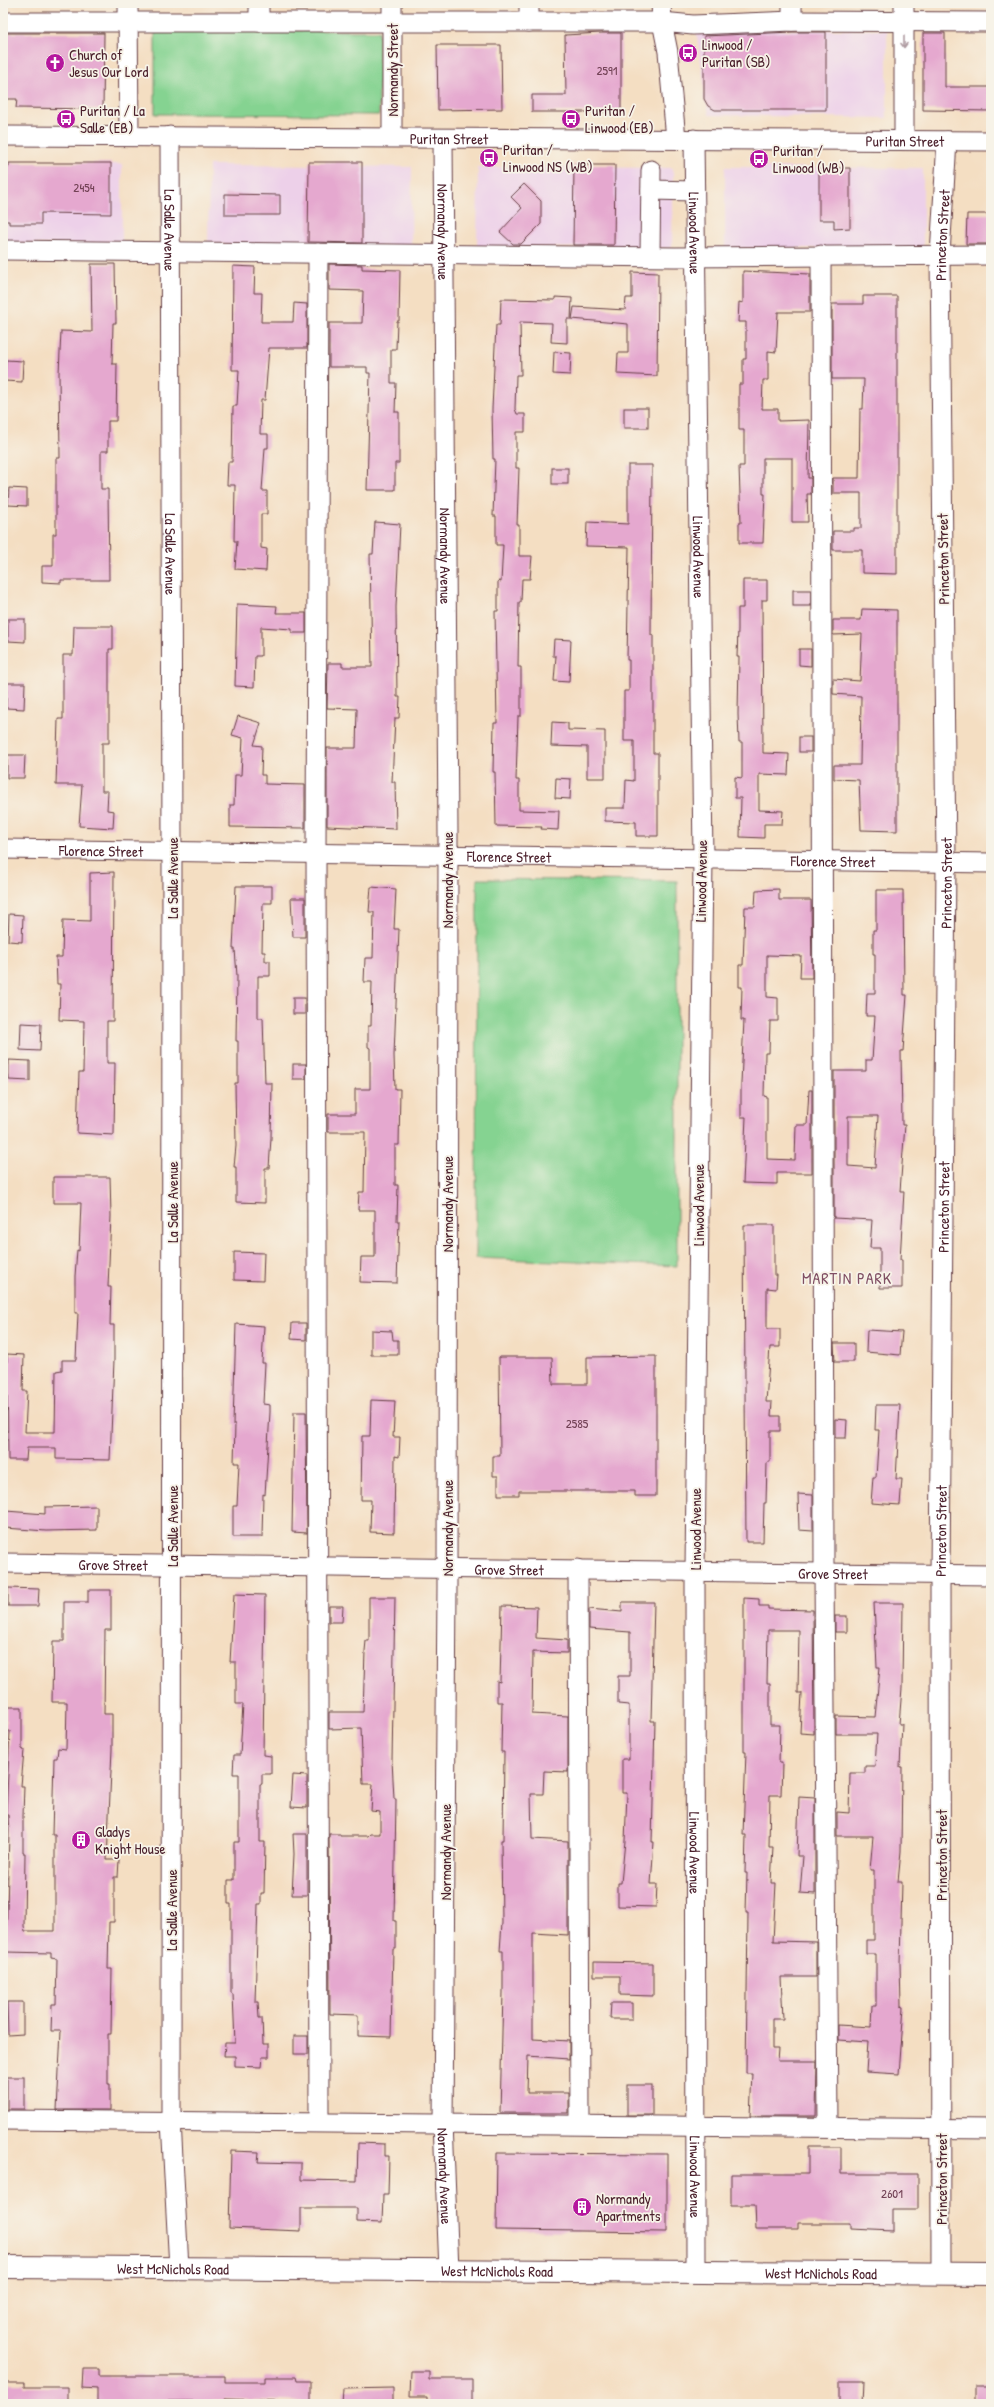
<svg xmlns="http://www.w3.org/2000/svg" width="994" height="2407" font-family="'Patrick Hand',sans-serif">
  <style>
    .built { fill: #edd0e9 }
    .green { fill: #85d391; stroke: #68795e }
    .building { fill: #e5a8cf; fill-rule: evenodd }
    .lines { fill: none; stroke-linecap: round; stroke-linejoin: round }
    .minor-casing { stroke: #643c42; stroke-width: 21 }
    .major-casing { stroke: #643c42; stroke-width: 24 }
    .minor { stroke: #fff; stroke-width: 19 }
    .major { stroke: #fff; stroke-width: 22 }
    .oneway { stroke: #ae9aa0 }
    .labels { text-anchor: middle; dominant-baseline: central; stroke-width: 3.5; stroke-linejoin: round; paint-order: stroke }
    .number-label { font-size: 13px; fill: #714154 }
    .poi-label { font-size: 15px; fill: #4a1f2b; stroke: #f7f3e8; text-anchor: start }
    .street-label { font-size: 15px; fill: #4a1f2b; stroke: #f7f3e8 }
    .neighbourhood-label { font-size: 16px; letter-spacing: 1px; fill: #804f64; stroke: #f7f3e8 }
  </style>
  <rect width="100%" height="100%" fill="#f7f3e8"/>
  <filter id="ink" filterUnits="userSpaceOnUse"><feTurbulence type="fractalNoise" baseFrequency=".025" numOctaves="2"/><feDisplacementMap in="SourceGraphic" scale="8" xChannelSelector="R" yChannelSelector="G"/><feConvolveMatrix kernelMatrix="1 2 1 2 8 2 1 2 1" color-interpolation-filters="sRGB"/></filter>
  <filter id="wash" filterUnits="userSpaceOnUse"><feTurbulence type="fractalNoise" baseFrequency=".012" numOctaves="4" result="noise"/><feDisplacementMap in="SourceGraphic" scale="16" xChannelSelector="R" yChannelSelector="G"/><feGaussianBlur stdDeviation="0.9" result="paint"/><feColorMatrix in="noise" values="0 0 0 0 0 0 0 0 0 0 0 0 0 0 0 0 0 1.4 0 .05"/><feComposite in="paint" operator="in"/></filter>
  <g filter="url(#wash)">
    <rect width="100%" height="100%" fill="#f4dec2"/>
    <!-- built -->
    <g class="built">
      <path d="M696,30h191v88l-178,-3z"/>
      <rect x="3" y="164" width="119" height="80"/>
      <path d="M209,165l203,2 -1,80 -203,-3z"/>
      <path d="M478,167l195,1 -1,80 -195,-1z"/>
      <path d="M725,167l198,1v80h-198z"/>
    </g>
    <!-- green -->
    <g class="green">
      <path d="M155,30l224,1v84l-224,-1z"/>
      <path d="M477,879l200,2v385l-201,-8z"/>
    </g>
    <g id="blocks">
      <!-- building -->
      <g class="building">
        <path d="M792,32h34v78h-111l-7,-4 -4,-7v-63z"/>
        <path d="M6,33h98l-1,76 -87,-1 1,-9h-11z"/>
        <path d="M601,33h20v79h-89v-17h34l-1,-60z"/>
        <path d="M923,33h22v54h46v24l-68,-1z"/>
        <path d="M437,45h64l1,64 -64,1z"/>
        <path d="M309,162h53v81l-54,-1z"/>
        <path d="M9,163h102v51l-70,-1v11h-32v-3h-6v-54h6z"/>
        <path d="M574,165h41l-1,80h-41z"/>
        <path d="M819,168h31v60l-16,1v-9h-15z"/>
        <path d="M524,184l17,17v23l-20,20h-8l-13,-12 22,-24 -11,-11z"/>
        <path d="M225,194l55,1v20h-55z"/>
        <path d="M967,214h24v30h-25z"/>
        <path d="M91,264h24l1,59h-3l-1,41h5l-1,57h-8v30h-7v38h7l1,91h-48v3l-19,-1v-16h11v-32h3v-76h4l-1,-85 2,-42 31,1z"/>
        <path d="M329,264l33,1v4l38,1 -1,51h-2l-1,28h-5v34h5l-1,29h4v51h-4v27h-28l3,-117h-3v-6h-38v-44h33l1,-32 -34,-1z"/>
        <path d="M233,266l22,1 -1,26h8l-1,29h32l1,-19 13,1v44h-38l-4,52h-4l-1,34h8v14h-3l-3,43h5v23h-6v34l6,1 -1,22 -31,-2 2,-28h-3l1,-56h-8l1,-23h4l1,-56h4l2,-36h-7z"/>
        <path d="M743,271l67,3v38h-32l-2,40 -8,-1v29h-5l-1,29h16v12l31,-1 -1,58h3v16h-4l1,28h-16v-64h-29v36h2l-2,49h-24v-20h2l-2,-57h5v-36h-5v-46h4v-25h3v-37h-8l1,-20 4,1z"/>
        <path d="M632,272l26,1 -1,103 -40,-2 1,-21h10v-29l-56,-5 2,-12 51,3 1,-12h6z"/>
        <path d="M863,296h34v278l-35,-1v-23h-29v-19h21v-3h7v-35h-28v-15h26l1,-69h3l1,-30h-32v-75h31z"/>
        <path d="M555,297l17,1 -1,21h-4v24l-16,-1 1,-19 -32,-1 1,53h-5l-1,34 2,5h8v18h-9v36h3l-2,57h2v31h13l-2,23h-8l-1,23h-2l-1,65h3v49h-3l-2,64h3v30l40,1 -1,19 -17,-1 1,-2 -46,-1 -1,-54h-2l1,-49h3l-2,-112h3v-30l3,1 2,-37h-7v-29h-3l2,-57h-2l-1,-50 4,-84h4l1,-26 54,1z"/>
        <path d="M554,352l17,1 -1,22 -17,-1z"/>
        <path d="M6,360l17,1 -1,21 -17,-1z"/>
        <rect x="624" y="408" width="24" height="20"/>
        <path d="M628,465h24l-1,170h2v118h5v83h-22v-14l-31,-1v-13h20l1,-28 8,1v-40h-10v-50h5v-31h-2l2,-113 -43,-1 1,-24 41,2z"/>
        <rect x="552" y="468" width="16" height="16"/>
        <path d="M9,488l18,1v17l-19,-1z"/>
        <path d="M375,522l25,2 -4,83 1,90h3l-1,21h-4l-3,64h3l1,47 -69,-3v-78h29l1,-39 -30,-1 1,-45h14v4h30l-2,-113h3z"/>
        <path d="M743,580h24v20h-5l1,153 26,1 -1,21 -29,-1v36l24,1 -1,13h-18v14l-24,-1 1,-39h-6v-21l7,1v-36h-3l-1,-28 1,-57h-2l1,-28v-21h5z"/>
        <rect x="793" y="590" width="18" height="16"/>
        <path d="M237,604l40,2 -1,7h30v20h-14v-4l-31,-2v29h-6l-1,31 -19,-1z"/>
        <path d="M862,609l35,1v221l-36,-1 -2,-50 -25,-1v-14h26l1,-69 -28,-2v-15l27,2 2,-47 -29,1v-15h28z"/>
        <path d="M8,619h17v23l-17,-1z"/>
        <path d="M74,626h39v23h-4v94h-7v48h6l-1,19 7,1 -1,17 -34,-2 3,-41h-26l2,-66h5v-64h10z"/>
        <path d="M554,639l17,1 -2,42 -15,-1 2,-25h-3z"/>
        <path d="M799,649h12v17l-12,-1z"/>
        <path d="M7,683h18l-1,26 -18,-1z"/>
        <path d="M238,716l23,7 -7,22 8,1 -1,29h4v9l40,1v43l-75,-1v-22h4l1,-30h6l2,-37 -11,-3z"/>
        <path d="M552,722l16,1v7l37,1v47h-18v-31l-36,-1z"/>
        <rect x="799" y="737" width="12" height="15"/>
        <path d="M7,755h18l-1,23h-17z"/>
        <path d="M556,778l15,1 -1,20 -15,-1z"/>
        <path d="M114,872l-1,149h-6v42h8l-1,72 -37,-2 2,-61h4l1,-51 -25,-1 1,-36h-3l-1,-27h6l1,-37 27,1v-48z"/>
        <path d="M236,886h36v17h-9l-1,49h3v9h5v15h-12v42h5l2,65h7l-1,55 -2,30h-4v35l-29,-1v-35h-2l2,-21 -1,-63h3v-42h-2l1,-65 -2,-27h-2z"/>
        <path d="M371,887l25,2 -2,40h5l-5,126 1,34h5l-1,56h-4v40h3l-1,36h2l-2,62 -37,-1 1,-25h14v-47h-17l1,-18h5l1,-60h-37v-18h27v-25h15v-41l-2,-1v-21h3l1,-44h-8l1,-24h8l1,-46h-5z"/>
        <path d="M779,889v11h32l1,78h-12l1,-22 -34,-1v42l11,1v23h-8l-1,32h-4l-1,43 3,1v62l28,1 1,-35h11l2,-35h3v83h-35v11l-34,-1 3,-66h-5v-34l3,-63h-3l1,-33h-3v-22h4l2,-58h10l1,-17z"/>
        <path d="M876,890h27l1,105h3l-4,56h-2l1,74h3l-5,66h4l-4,69h2v28h-22v-40h-10l2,-28 -38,-2v-147h32v-11h6l3,-44h-9l1,-23h8v-39h-2v-24h3zM848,1116h30l-3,52 -27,-2z"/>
        <path d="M291,898h14v39h-12z"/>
        <path d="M9,914l14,1 -1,27 -14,-1z"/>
        <rect x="293" y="998" width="12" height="16"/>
        <path d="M21,1023l20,1 -1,27 -20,-1z"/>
        <path d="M9,1060l21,1v20l-21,-1z"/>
        <rect x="293" y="1064" width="13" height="15"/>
        <path d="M53,1177h57l1,39 -3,71h3l-1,38h4v35l-4,100 -54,-1v-11h-29l-1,12h-18l-1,-106 17,1 -1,36h4l-2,41h30l1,-61 6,-1v-10h14l2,-47h-3v-37l2,-26 2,1 2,-48h-28z"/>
        <path d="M744,1225h30v50h3l-1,14 -9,-1v41h13v18h-10l-4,55h6l-1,14h9v15h-10v31h-3l-1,41h-2l-1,39h-17z"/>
        <path d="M234,1252l30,1 -1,28 -29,-1z"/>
        <path d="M292,1323h14v17l-15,-1z"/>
        <path d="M236,1324l28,2 -2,37h3l-2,41 7,1v7l-5,83 -2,-1 -1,43h-29v-31h4l2,-43h-5l1,-39h-2z"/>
        <path d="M371,1330l21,1 1,9h5v15h-27z"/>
        <path d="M867,1330l35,2 -2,23 -34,-3z"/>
        <path d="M834,1343h20v19h-19z"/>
        <path d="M656,1356v140h-21v-5h-116v4h-21v-19h-5v-20h7l-1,-99h53l1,27h34v-27z"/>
        <path d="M371,1400l24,1 -2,36h7l-1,20 -4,-1 -1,77 -24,-1 1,-32h-10l1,-64h8z"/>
        <path d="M876,1405h24l-4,74h6l-2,26 -29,-2 2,-26h3l3,-47h-4z"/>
        <path d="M294,1412h12l1,121 -15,-1z"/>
        <path d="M835,1419l12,1 -1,18h-11z"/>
        <path d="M798,1494l15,1v36l-14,-1z"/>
        <path d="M97,1506v24l-51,1 -41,-3 1,-17 39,3v-7z"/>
        <path d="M8,1588l31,1 -1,17h-30z"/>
        <path d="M88,1590h23v40h-6l-1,84h8v35l-5,111h12l-1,17h-4v45h-5l-1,47h4l-1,65h-3v50h2v26h-53l4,-79h-10l1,-27h4l1,-45 -6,-1v-5l-45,-1 3,-121 -1,-16h-2l4,-84h-4v-24h16v42l2,1 -3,36h3l-1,30v37h2l-1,73 1,5h30v-96h-3l2,-77h3l1,-10 8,1 1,-47h-15l1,-61h11v-39h24z"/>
        <path d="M234,1594l31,1 -2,160 8,1v18h-9v10h-2v58h5l-1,51h-3v11h-3l-3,98h3l1,16h3l1,26h6v13h-7l-1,10 -26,-1v-10h-11l1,-13h10l-2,-49 -2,-1v-89h-3v-24h6v-38h5v-68h-6l1,-19h6l3,-51h-7v-42h-6z"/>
        <path d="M369,1597h26l-3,163 2,39h2l-2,122h2v28h-3l-2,88 -33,-1v-21l-28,-1 -1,-180h11v2h28l2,-2h10v-22l-9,-1 2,-27h-10l-2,-56 -32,1v-17h34l2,-61 1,-10h3z"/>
        <path d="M744,1598l15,1v7h9v3l45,1 1,124 -14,-1 2,-40h-4l1,-63h-31l-1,53h3v42h10l-1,38h3l-1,32h-11l-1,52h4l-2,36h5l-3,58 43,1v35h-35l2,42h-11v30h7l-1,12h39l-1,55h-66l2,-43h-6l2,-160h-2l1,-40h-2l1,-38h-3l3,-83h-2z"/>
        <path d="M622,1602h32l-3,119h4l-3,121h2l-3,42h6l-1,23 -38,-1v-23h3l4,-42 2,-48h-5v-34h7v-54l-11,-1v-28h12v-44l-41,-3v-20l33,3z"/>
        <path d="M874,1603h29l-1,85 -3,36h3l-2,43h2l-1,84 -3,31h4l-2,81 1,43 3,1 -5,67 -33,-2 2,-30 -30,-2v-15l33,2 1,-22h4v-51h-10v-14h8v-70h-4l3,-34h-36v-24l12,1 1,-40h15v-7h10l2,-32h-41v-18l39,1 5,-50h-3z"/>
        <path d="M329,1606h14l-1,16h-13z"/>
        <path d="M502,1606l35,1 -1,31 31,2v13l-34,-1 -1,62 36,2v56l-24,-1 -1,23h-12l1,45 36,2v94l-35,-2v106l36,2v18l-41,-3 -1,37h42v20h-69l3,-121v-41h-3l2,-28 -1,-83h2l1,-88h-3l1,-50h-5v-21l3,1z"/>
        <rect x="835" y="1616" width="12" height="16"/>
        <path d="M293,1775l14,1v32l-16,-1z"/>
        <path d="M799,1797l16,1v96l-15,-1 3,-37h-6z"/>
        <path d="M293,1834h14v61h-15l2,-41z"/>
        <path d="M594,1962l59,1v33l-33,-1v-19h-26z"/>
        <path d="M7,2002h16v32l-15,1z"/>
        <path d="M611,2003h21v16h-22z"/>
        <rect x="294" y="2036" width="14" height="18"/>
        <rect x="7" y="2077" width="17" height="32"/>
        <rect x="627" y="2085" width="25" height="30"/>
        <path d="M358,2143l27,1v12h4l-1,39h-5l-1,28 -25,-1v-14h-56v23l-72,-3 2,-77 28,1 -1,10 43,1v17l56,1z"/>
        <path d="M808,2147h33v27h77v35h-25v22l-43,-2v-6h-52v6h-42l-1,-24h-24v-31h77z"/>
        <path d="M497,2153l170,1v78l-171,-2z"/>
        <path d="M83,2369h16v7h126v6h40v-5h31l1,4h14v21l-86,-3v2h-13v3h-15v-3h-56v3h-44v-15l-15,-1z"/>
        <path d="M411,2371h18v8h43v25h-45v-7h-17z"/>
        <path d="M840,2381h23l-1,23h-22z"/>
        <path d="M3,2383h21v4h44v17h-65z"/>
        <rect x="975" y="2385" width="16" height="19"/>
        <path d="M393,2388v16h-51l1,-15z"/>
      </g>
    </g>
  </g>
  <g filter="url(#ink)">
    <use href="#blocks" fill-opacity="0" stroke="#643c42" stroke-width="1"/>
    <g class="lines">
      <defs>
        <g id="minor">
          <path d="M128,3l1,133"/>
          <path d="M259,3v19"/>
          <path d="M392,3v134"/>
          <path d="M661,3l1,19 6,30 8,87"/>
          <path d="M792,21v-18"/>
          <path d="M3,22h659l31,3 99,-4 199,1"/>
          <path d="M529,22v-19"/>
          <path id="s1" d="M3,136l988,5"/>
          <path id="s2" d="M170,136l2,715 -1,1270 8,147"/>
          <path id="s3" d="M443,139l5,695 -1,752 -4,537 6,147"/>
          <path id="s4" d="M694,139l9,719 -8,712 1,701"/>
          <path d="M904,140v-137"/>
          <path d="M651,190l43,1"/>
          <path d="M3,250l672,7 316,-2"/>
          <path d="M318,253l-2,599 3,1270"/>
          <path d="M821,255l3,1318 4,553"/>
          <path d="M650,256l1,-86"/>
          <path id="s5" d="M3,849l988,14"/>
          <path id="s6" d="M3,1563l988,12"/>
          <path d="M578,1569l2,555"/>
          <path d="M3,2120l988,9"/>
          <path id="s7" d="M941,2273l-1,-698 6,-712 -6,-609 7,-113"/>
        </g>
        <g id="major">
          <path id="s8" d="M3,2267l988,7"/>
        </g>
      </defs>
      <!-- minor casing -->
      <use href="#minor" class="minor-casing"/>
      <!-- major casing -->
      <use href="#major" class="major-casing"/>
      <!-- minor -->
      <use href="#minor" class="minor"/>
      <!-- major -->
      <use href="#major" class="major"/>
    </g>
    <!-- one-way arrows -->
    <defs><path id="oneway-shaft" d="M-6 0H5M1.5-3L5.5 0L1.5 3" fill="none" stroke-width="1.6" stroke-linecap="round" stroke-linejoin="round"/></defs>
    <use class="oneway" href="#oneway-shaft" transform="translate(904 42) rotate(90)"/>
  </g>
  <!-- icons -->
  <defs>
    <symbol id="bus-disc" viewBox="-11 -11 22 22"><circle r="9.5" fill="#b5179e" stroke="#f7f3e8"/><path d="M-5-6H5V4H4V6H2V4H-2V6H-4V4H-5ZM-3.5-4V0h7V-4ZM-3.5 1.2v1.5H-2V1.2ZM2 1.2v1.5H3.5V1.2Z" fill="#fff"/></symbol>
    <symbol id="church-disc" viewBox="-11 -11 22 22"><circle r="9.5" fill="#b5179e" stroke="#f7f3e8"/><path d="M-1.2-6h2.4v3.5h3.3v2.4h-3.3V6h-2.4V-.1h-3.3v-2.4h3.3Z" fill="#fff"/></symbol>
    <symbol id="building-disc" viewBox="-11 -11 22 22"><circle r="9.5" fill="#b5179e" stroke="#f7f3e8"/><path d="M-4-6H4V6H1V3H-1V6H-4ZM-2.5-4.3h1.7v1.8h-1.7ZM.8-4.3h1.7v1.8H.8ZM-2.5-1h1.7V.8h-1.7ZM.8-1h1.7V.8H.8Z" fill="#fff"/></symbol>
  </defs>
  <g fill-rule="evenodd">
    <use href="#bus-disc" x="677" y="42" width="22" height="22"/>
    <use href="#church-disc" x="44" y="52" width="22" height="22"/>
    <use href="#bus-disc" x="55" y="108" width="22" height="22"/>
    <use href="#bus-disc" x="560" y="108" width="22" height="22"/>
    <use href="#bus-disc" x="478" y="147" width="22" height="22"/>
    <use href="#bus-disc" x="748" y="148" width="22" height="22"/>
    <use href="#building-disc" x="70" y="1829" width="22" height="22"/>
    <use href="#building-disc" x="571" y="2196" width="22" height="22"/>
  </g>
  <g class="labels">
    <!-- number labels -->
    <g class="number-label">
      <text x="607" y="70">2591</text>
      <text x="84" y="187">2454</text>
      <text x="577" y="1423">2585</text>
      <text x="892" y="2193">2601</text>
    </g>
    <!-- poi labels -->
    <g class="poi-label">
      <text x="702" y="44">Linwood /<tspan x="702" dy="17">Puritan (SB)</tspan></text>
      <text x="69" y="54">Church of<tspan x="69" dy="17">Jesus Our Lord</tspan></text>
      <text x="80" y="110">Puritan / La<tspan x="80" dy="17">Salle (EB)</tspan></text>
      <text x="585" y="110">Puritan /<tspan x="585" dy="17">Linwood (EB)</tspan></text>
      <text x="503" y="149">Puritan /<tspan x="503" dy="17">Linwood NS (WB)</tspan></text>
      <text x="773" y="150">Puritan /<tspan x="773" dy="17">Linwood (WB)</tspan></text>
      <text x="95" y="1831">Gladys<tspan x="95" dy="17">Knight House</tspan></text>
      <text x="596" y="2198">Normandy<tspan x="596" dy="17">Apartments</tspan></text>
    </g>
    <!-- street labels -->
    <g class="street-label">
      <text transform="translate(392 70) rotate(-90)">Normandy Street</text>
      <text stroke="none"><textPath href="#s1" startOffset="446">Puritan Street</textPath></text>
      <text stroke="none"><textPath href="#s1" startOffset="902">Puritan Street</textPath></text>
      <text stroke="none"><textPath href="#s2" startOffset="94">La Salle Avenue</textPath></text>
      <text stroke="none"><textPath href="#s3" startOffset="93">Normandy Avenue</textPath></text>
      <text stroke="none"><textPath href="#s4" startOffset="94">Linwood Avenue</textPath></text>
      <text stroke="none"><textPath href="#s7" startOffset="2038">Princeton Street</textPath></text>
      <text stroke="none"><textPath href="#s2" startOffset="418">La Salle Avenue</textPath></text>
      <text stroke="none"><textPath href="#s3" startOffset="417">Normandy Avenue</textPath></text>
      <text stroke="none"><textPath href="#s4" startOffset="418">Linwood Avenue</textPath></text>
      <text transform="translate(943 559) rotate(-91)">Princeton Street</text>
      <text stroke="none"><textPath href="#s5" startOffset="98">Florence Street</textPath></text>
      <text stroke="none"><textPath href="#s5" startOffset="506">Florence Street</textPath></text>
      <text stroke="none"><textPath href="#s5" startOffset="830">Florence Street</textPath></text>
      <text transform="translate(172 878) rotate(-90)">La Salle Avenue</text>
      <text transform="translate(447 880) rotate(-90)">Normandy Avenue</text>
      <text transform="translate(701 881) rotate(-89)">Linwood Avenue</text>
      <text stroke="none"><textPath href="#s7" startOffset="1390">Princeton Street</textPath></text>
      <text transform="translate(172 1202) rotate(-90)">La Salle Avenue</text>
      <text transform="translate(447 1204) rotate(-90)">Normandy Avenue</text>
      <text transform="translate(698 1205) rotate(-90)">Linwood Avenue</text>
      <text stroke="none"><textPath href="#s7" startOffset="1066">Princeton Street</textPath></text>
      <text transform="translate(172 1526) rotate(-90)">La Salle Avenue</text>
      <text transform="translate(447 1528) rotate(-90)">Normandy Avenue</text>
      <text transform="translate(695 1529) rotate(-90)">Linwood Avenue</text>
      <text stroke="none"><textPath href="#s7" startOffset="742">Princeton Street</textPath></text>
      <text stroke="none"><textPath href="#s6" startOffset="110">Grove Street</textPath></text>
      <text stroke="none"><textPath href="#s6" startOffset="506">Grove Street</textPath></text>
      <text stroke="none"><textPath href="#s6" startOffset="830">Grove Street</textPath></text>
      <text transform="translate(445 1852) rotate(-90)">Normandy Avenue</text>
      <text stroke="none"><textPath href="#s4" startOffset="1714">Linwood Avenue</textPath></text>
      <text transform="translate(941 1855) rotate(-90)">Princeton Street</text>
      <text transform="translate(171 1910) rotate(-90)">La Salle Avenue</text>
      <text stroke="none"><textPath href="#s3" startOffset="2037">Normandy Avenue</textPath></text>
      <text stroke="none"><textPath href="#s4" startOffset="2038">Linwood Avenue</textPath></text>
      <text transform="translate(941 2179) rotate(-90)">Princeton Street</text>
      <text stroke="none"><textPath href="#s8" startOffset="170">West McNichols Road</textPath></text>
      <text stroke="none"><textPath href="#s8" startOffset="494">West McNichols Road</textPath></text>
      <text stroke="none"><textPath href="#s8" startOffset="818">West McNichols Road</textPath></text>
    </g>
    <!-- neighbourhood labels -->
    <g class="neighbourhood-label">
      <text x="847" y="1278">MARTIN PARK</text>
    </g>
  </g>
  <!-- margin -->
  <rect width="994" height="2407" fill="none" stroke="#f7f3e8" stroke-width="16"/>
</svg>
